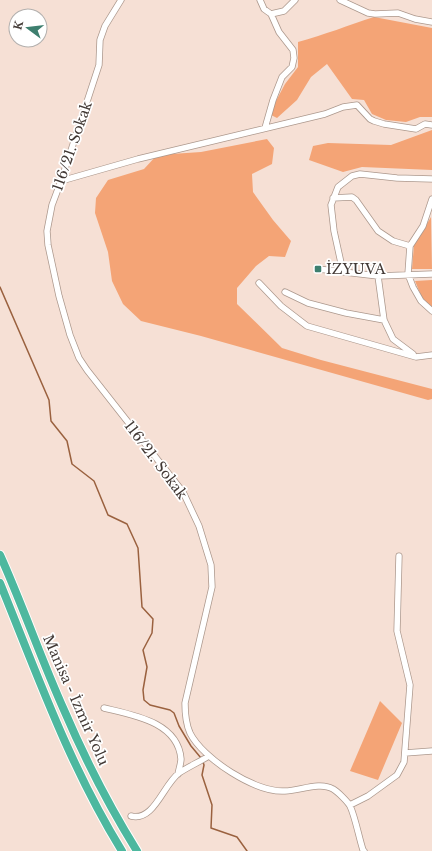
<svg xmlns="http://www.w3.org/2000/svg" width="432" height="851" viewBox="0 0 432 851" font-family="'Libre Baskerville',serif">
<style>
.green{fill:#f4a476}
.lines{fill:none;stroke-linecap:round;stroke-linejoin:round}
.stream{stroke:#9a613f;stroke-width:1.5}
.minor-casing{stroke:#ac988d;stroke-width:7}
.highway-casing{stroke:#fff;stroke-width:10}
.minor{stroke:#fff;stroke-width:5.5}
.highway{stroke:#4db89f;stroke-width:8}
.poi-dot{fill:#3e7f6f;stroke:#fff;stroke-width:1.5}
.labels{text-anchor:middle;dominant-baseline:central;stroke-width:3.5;stroke-linejoin:round;paint-order:stroke}
.street-label{font-size:14px;fill:#423935;stroke:#fff}
.poi-label{font-size:14px;fill:#423935;stroke:#fff;text-anchor:start}
</style>
<rect width="100%" height="100%" fill="#f6e0d5"/>
<path class="green" d="M374,17L432,28V117H420L406,122L386,120L372,114L364,100L352,99L327,64L311,77L297,100L277,118L269,114L285,84L298,67V42C324,35 349,25 374,17Z
M432,130V170L362,167L343,172L309,160L313,146L328,143L391,145Z
M267,139L274,148L272,164L252,174L253,192L273,220L291,241L285,257L269,256L256,266L237,288V304L282,348L321,360L432,389V399L428,400L201,336L141,321L123,304L112,281L108,252L95,213L96,198L108,180L144,169L157,155L201,152Z
M431,217L432,269H412L414,245Z
M432,280V307L422,298L415,281Z
M380,701L402,723L378,780L350,771Z"/>
<g class="lines">
<path class="stream" d="M0,287L49,400L51,421L67,441L72,464L94,481L108,515L127,524L138,548L142,607L153,619L152,633L143,650L147,667L143,690L144,700L150,705L170,710L174,713L179,726L191,746L201,758
M203,762L204,765L202,775L212,805L211,828L237,837L247,851"/>
<defs>
<path id="minor" d="M121,0L105,26L100,40L99,65L61,181L52,205L47,231L48,245L59,296L70,335L79,358L87,370L183,492L199,526L211,565L212,587L185,703C185,714 186,724 190,733C203,759 256,793 285,791C299,791 320,781 333,789C337,791 348,802 350,806C355,816 359,838 363,850L364,851
M260,0L264,9L271,14L279,32L293,50L294,58L292,67L282,77L273,100L265,128
M340,0L368,13L375,14L398,13L415,19L432,22
M271,14L284,11L295,0
M61,181L138,159L325,114L343,107L357,105L370,119L374,121L384,124L416,129L425,124L432,125
M333,198L352,197L356,200L378,231L393,241L410,246
M432,199L423,226L410,246L408,274L413,287L421,301L432,311
M318,269L378,276L432,274
M343,272L334,231L331,205L338,187L352,176L360,174L397,178L432,179
M378,276L384,320L393,339L413,354
M259,283L281,306L307,326L416,357L432,355
M285,292L308,303L346,313L384,320
M104,708C133,715 178,722 181,759C181,763 179,769 178,774
M405,753L432,751
M350,805L368,796L397,775L404,762L410,685L397,631L399,556
M131,816C154,822 163,785 179,773C188,767 199,762 209,756"/>
<path id="highway" d="M0,555C23,606 41,659 64,710C85,759 109,806 137,851
M0,583C37,674 70,767 122,851"/>
</defs>
<use href="#minor" class="minor-casing"/>
<use href="#highway" class="highway-casing"/>
<use href="#minor" class="minor"/>
<use href="#highway" class="highway"/>
</g>
<rect class="poi-dot" x="314" y="265" width="8" height="8" rx="2"/>
<g class="labels">
<g class="street-label">
<text transform="translate(72 146) rotate(-71)">116/21. Sokak</text>
<text transform="translate(156 460) rotate(53)">116/21. Sokak</text>
<text transform="translate(76 700) rotate(66)">Manisa - İzmir Yolu</text>
</g>
<g class="poi-label">
<text x="326" y="269">İZYUVA</text>
</g>
</g>
<g transform="translate(28 28) rotate(285)"><circle r="19" fill="#ffffff" stroke="#b3b0ae"/>
<path d="M0-3L7 15L0 10L-7 15Z" fill="#3e7f6f"/>
<text y="-6" font-size="11" font-weight="bold" text-anchor="middle" fill="#423935">K</text>
</g>
</svg>
